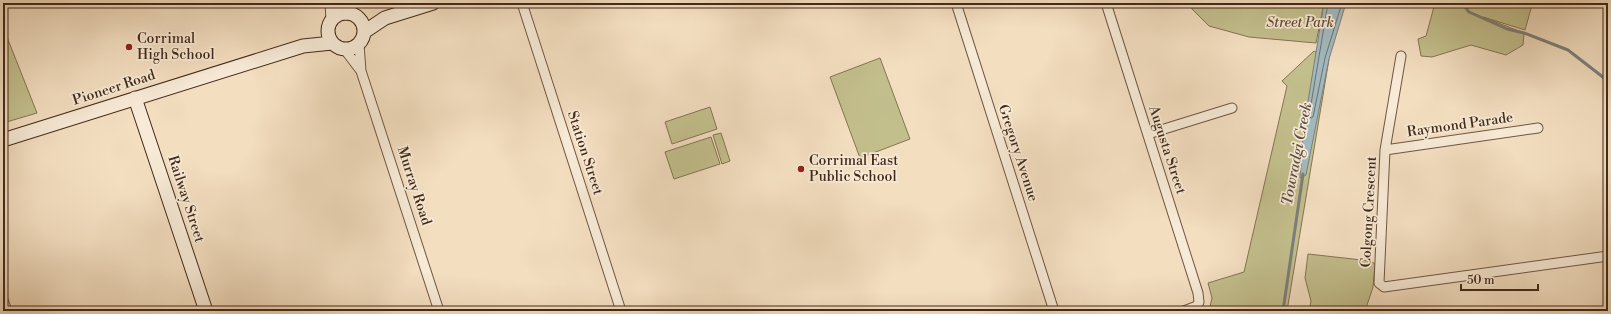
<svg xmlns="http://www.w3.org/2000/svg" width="1611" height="314" viewBox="0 0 1611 314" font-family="'Libre Bodoni',serif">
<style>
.green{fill:#c3bf8d;stroke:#847452}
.water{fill:#a1b9be;stroke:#7c7f7c}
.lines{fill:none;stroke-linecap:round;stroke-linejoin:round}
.shore{stroke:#72716b;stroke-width:1}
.stream{stroke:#7c7f7c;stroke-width:3}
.minor-casing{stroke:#705642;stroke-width:11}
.tertiary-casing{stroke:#705642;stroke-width:13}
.secondary-casing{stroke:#442918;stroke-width:15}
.minor{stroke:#f7ead6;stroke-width:9}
.tertiary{stroke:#f7ead6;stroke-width:11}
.secondary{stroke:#f7ead6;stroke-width:13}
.poi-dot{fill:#8f2418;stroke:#f7ead6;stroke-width:1.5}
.labels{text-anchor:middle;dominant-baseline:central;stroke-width:3.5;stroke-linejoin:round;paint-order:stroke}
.park-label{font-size:14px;font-style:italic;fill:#644e35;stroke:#f7ead6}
.poi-label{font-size:14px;fill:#442918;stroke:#f7ead6;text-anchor:start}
.street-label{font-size:14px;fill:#442918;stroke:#f7ead6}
.water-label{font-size:15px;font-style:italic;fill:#5b4d42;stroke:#f7ead6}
</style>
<rect width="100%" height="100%" fill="#f3dec0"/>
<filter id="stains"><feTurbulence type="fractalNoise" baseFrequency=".005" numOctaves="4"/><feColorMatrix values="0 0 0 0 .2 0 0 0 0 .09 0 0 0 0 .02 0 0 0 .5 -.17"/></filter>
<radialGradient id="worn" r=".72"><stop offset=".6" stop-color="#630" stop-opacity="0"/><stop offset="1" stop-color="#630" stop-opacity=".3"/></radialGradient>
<path class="green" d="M1189,3H1324L1316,43L1249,37L1209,26L1192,9Z
M1435,3H1529L1532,5L1525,30L1483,17L1524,33L1523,45L1506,55L1471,45L1432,57L1421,56L1418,39L1426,36Z
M3,27L37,113L3,123Z
M1314,51L1329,59L1287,311H1209L1212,298L1208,283L1244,272L1287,86L1282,81Z
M880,58L910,139L860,158L830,77Z
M710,107L717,129L672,144L665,122Z
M721,133L730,161L722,164L713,135Z
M711,137L720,164L674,179L665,152Z
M1308,254L1371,261L1375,264L1373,287L1365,311H1309L1311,301L1305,278Z"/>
<path class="water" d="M1324,3H1346L1329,59L1306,175L1300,178L1304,126Z"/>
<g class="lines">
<path class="shore" d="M1328,3L1309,116L1311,118L1313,117L1325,58L1342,3"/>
<path class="stream" d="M1462,3L1469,12L1507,29L1524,33L1568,50L1608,81
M1283,311L1303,174"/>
<defs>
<path id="minor" d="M522,3L621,311
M956,3L1054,311
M1106,3L1198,293L1199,302L1197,306L1184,311
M359,44L361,71L439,311
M345,50L361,71
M1401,56L1385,150L1379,283L1384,287L1608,256
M1148,134L1232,108
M1385,150L1538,128
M3,300L7,311"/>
<path id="tertiary" d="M331,3L332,20
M340,3L346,14"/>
<path id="secondary" d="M328 31a18 18 0 1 1 36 0a18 18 0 1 1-36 0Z
M364,32L385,18L433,3
M135,98L206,311
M3,140L303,46L332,43"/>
</defs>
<use href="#minor" class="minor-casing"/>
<use href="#tertiary" class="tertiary-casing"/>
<use href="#secondary" class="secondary-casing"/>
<use href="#minor" class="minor"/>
<use href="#tertiary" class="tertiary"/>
<use href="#secondary" class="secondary"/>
</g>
<g class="poi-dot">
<circle cx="129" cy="47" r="4"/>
<circle cx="801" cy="169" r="4"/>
</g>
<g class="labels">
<g class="park-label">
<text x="1300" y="23">Street Park</text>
</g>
<g class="poi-label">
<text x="137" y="39">Corrimal<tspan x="137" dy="16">High School</tspan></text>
<text x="809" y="161">Corrimal East<tspan x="809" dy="16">Public School</tspan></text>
</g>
<g class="street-label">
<text transform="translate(114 88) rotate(-18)">Pioneer Road</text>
<text transform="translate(1460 125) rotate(-8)">Raymond Parade</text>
<text transform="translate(1167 150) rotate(72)">Augusta Street</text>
<text transform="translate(585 153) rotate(72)">Station Street</text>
<text transform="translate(1018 153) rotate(72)">Gregory Avenue</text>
<text transform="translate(414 186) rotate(72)">Murray Road</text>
<text transform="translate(186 199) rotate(72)">Railway Street</text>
<text transform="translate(1369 212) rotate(-87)">Colgong Crescent</text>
</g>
<g class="water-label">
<text transform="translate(1297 154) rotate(-79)">Towradgi Creek</text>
</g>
</g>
<rect width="1611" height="314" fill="none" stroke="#f3dec0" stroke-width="16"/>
<rect x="4" y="4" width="1603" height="306" fill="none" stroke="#442918" stroke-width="2"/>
<rect x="8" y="8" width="1595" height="298" fill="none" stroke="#442918"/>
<path d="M1461 284v6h77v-6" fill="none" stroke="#442918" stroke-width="2"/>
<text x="1467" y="284" font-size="12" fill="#442918" stroke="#f7ead6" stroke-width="3" paint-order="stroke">50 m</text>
<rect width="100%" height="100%" filter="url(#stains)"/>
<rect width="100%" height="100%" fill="url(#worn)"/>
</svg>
